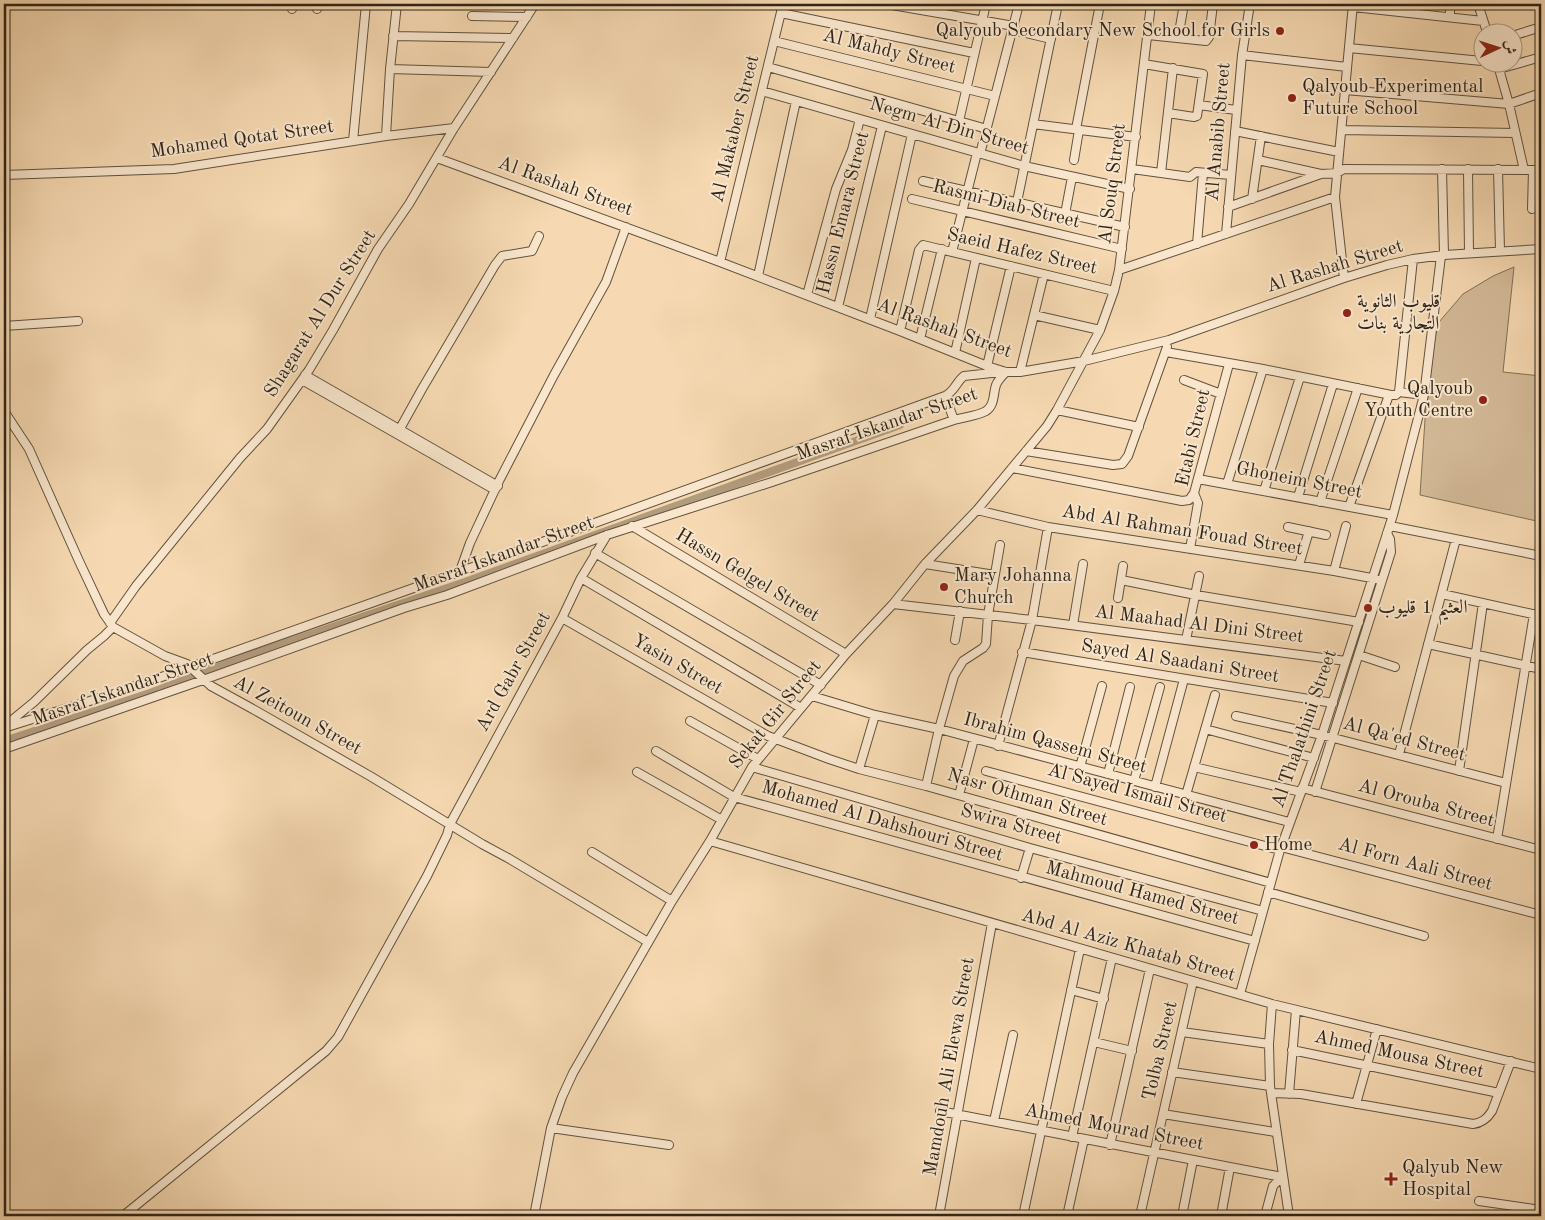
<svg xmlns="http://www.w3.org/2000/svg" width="1545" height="1220" viewBox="0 0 1545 1220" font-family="'Old Standard TT',Amiri,serif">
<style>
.pitch{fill:#d4ba98;stroke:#827058}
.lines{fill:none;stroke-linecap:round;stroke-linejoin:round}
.canal{stroke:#b29c7e;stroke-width:8}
.minor-casing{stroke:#61523f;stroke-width:10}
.minor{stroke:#f9e6cd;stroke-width:8}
.poi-dot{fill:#8f2418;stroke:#f9e6cd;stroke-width:2}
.labels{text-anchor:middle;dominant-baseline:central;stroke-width:4;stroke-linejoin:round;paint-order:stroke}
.poi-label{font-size:19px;fill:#2f2519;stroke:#f9e6cd;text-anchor:start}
.street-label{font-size:19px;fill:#2f2519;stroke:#f9e6cd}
</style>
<rect width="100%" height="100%" fill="#f6d9b2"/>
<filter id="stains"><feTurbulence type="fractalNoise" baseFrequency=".004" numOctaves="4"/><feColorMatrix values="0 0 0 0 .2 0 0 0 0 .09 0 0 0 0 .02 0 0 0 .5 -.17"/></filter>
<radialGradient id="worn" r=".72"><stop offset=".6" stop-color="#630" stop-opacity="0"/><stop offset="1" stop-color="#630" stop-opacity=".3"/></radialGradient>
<path class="pitch" d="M1514,267L1503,372L1541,376V522L1420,495L1429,359L1439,322L1463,294L1493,276Z"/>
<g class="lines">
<path class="canal" d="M4,741L150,693L253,654L462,583L900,425"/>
<defs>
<path id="minor" d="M886,4L1014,26
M1450,4V17
M1478,4L1487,32
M1353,7L1483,21
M292,9V4
M317,9V4
M781,13L974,53
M472,16L527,17
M1013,30L1051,39
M1148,35L1206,41L1209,37L1213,4
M393,36L513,38
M1512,36L1541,27
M1178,38L1184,4
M774,41L995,96
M1349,48L1482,61
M1242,55L1347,67
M1497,62L1509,104L1524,170
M1144,64L1203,74L1197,116L1194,117L1168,113
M768,67L987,129
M390,69L491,72
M1499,69L1541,57
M1345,90L1509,104L1541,93
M762,91L1024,166L1130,189
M1199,105L1236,110
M959,121L986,4
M1033,124L1136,137
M1076,129L1100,4
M1342,130L1515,133
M1235,131L1339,152
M386,136L390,69L397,4
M353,141L366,4
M980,154L1019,4
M437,158L720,262L900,331L987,366L1006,372H1020L1084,361L1169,340L1344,278L1387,265L1413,259L1444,255L1541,249
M1074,160L1079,130
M1258,160L1321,174L1337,173L1344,169L1541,170
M1132,169L1190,177L1196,172L1231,175
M1442,169L1444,255
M1468,169L1469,253
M1498,169L1500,251
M1161,173L1173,68
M4,175L174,169L386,136L454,128
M923,181L1125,227
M912,199L1122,249
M1252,199L1261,136
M1017,202L1058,4
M1228,207L1321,174
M1532,209L1533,170
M1065,214L1072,177
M1226,234L1242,55L1250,4
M1197,244L1203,173
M952,252L977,153
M720,262L783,4
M1119,270L1335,197
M758,276L796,101
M1344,278L1335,197L1353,4
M807,295L836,189L852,150L860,119
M838,307L882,126
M1034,315L1100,330
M870,319L912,134
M4,326L78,321
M900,331L919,250L923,245L1114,291
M920,339L942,249
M1166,352L1263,369L1391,395H1396L1399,392
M955,353L976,258
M987,366L1011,266
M1020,372L1044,274
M305,375L498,486
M302,380L495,490
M1184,380L1221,394
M1399,392L1413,259
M1399,392L1424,395
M945,396L954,420
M1057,410L1139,427
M4,411L29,449L79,561L104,614L113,627L165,656L187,664L211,686L251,708L370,776L482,844L508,858L648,942
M397,434L422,389L495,265L502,256L532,251L539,236
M1026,451L1113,465L1122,464L1128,456L1167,347
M1012,468L1182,501L1189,500L1194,493
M1198,479L1393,515
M1227,484L1263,369
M1264,491L1300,377
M1298,497L1333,384
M1320,502L1358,388
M1349,507L1389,395
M977,510L1048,527L1334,571L1382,580
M632,526L846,654
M1390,526L1541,556
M1288,527L1326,535
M1190,549L1198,503L1194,493L1229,364
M595,553L821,685
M925,564L995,575
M1299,565L1309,531
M460,571L470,543L499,481L554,375L606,282L626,227
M1334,571L1346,526
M581,578L801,708
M1121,580L1196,595L1359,622
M1442,594L1541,616
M1118,598L1123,566
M893,604L1032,620L1346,661
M562,618L768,736L829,759L859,769L926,786L1271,883
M110,623L136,586L240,458L267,429L309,370L333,330L378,249L409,204L454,128L535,4
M1073,625L1083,564
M955,640L960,611
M1186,640L1199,576
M1428,644L1541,669
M1022,652L1333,703
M1359,655L1395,667
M812,696L875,715L939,729L1289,822
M1236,716L1322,735L1506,783
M690,721L758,759
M6,725L34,702L87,650L104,636L113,627
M4,728L115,693L202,663L487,562L945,396C955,391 956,382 964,376L1001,372
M1205,729L1314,758
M998,746L1032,620L1048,527
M4,749L203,680L404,608L447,595L607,535L772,482L954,420C964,417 977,416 986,411C995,405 993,394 996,385C998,380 1002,376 1006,372
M656,751L734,797L1255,941
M1399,754L1456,539
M752,767L1030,848L1263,911
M1080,767L1102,686
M1194,767L1301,792
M859,769L875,715
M986,771L1280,850
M1459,771L1483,603
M637,772L722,820
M1108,774L1130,687
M1134,781L1160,687
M926,786L939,729L954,676L963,661L983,648L986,644L988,615L1000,545
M1155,787L1184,679
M1302,788L1541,850
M1315,792L1391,552L1390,539L1387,533
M959,795L974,739
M1186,795L1215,695
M1497,839L1534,614
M710,841L1272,1004L1541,1069
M1281,847L1541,915
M592,852L672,901
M1021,878L1030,848
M1268,892L1424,936
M1071,990L1104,999
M1240,994L1280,850L1322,735L1393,515L1424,395L1441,256
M1272,1004L1269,1044L1270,1086L1289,1216
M1182,1032L1269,1044
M1094,1042L1132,1051
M1292,1050L1499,1093
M1172,1072L1270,1086
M1271,1093L1301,1094L1473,1124C1482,1123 1487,1119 1492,1111L1511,1061
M1289,1094L1296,1010
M1356,1104L1377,1029
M940,1111L1282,1177
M1163,1114L1275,1132
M994,1121L1013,1035
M551,1128L669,1145
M1072,1137L1112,958
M1110,1145L1150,969
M1479,1201L1541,1210
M123,1216L326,1051L338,1037L427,876L447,835L450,824L562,618L581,578L607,535
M534,1216L551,1128L562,1097L573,1073L672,901L710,841L752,767L846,654L893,604L925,564L977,510L1047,426L1057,410L1100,330L1114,291L1119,270L1151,4
M939,1216L992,923
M1023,1216L1080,949
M1067,1216L1084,1139
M1140,1216L1193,981
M1182,1216L1193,1160
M1221,1216L1230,1167
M1265,1216L1273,1186L1282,1177"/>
</defs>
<use href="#minor" class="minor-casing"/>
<use href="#minor" class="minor"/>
</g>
<g class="poi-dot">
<circle cx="1280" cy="31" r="5"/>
<circle cx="1292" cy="98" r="5"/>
<circle cx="1347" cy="313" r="5"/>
<circle cx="1483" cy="400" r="5"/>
<circle cx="944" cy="587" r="5"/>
<circle cx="1368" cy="608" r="5"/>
<circle cx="1254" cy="845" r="5"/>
<path d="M1388.5 1171.5h5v5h5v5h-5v5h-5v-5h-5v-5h5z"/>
</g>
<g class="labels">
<g class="poi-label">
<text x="1270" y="31" text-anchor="end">Qalyoub Secondary New School for Girls</text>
<text x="1302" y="87">Qalyoub Experimental<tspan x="1302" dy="22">Future School</tspan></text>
<text x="1357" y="302">قليوب الثانوية<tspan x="1357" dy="22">التجارية بنات</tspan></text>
<text x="1473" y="389" text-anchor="end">Qalyoub<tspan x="1473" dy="22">Youth Centre</tspan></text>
<text x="954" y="576">Mary Johanna<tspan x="954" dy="22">Church</tspan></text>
<text x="1378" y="608">العثيم 1 قليوب</text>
<text x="1264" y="845">Home</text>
<text x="1402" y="1168">Qalyub New<tspan x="1402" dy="22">Hospital</tspan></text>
</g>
<g class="street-label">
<text transform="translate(889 52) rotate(14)">Al Mahdy Street</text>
<text transform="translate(949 127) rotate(16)">Negm Al Din Street</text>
<text transform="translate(736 129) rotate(-76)">Al Makaber Street</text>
<text transform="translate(1219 132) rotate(-85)">Al Anabib Street</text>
<text transform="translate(242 140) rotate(-8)">Mohamed Qotat Street</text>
<text transform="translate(1113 184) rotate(-83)">Al Souq Street</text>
<text transform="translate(565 187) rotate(20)">Al Rashah Street</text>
<text transform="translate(1006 205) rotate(14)">Rasmi Diab Street</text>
<text transform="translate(844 213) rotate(-76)">Hassn Emara Street</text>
<text transform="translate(1022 252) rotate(13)">Saeid Hafez Street</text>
<text transform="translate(1335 267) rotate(-17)">Al Rashah Street</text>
<text transform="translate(321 314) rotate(-58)">Shagarat Al Dur Street</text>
<text transform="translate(944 329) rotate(20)">Al Rashah Street</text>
<text transform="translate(887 425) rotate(-19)">Masraf Iskandar Street</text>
<text transform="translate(1194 438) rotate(-77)">Etabi Street</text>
<text transform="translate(1299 481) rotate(11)">Ghoneim Street</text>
<text transform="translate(1182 531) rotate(9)">Abd Al Rahman Fouad Street</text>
<text transform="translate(504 555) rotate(-20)">Masraf Iskandar Street</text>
<text transform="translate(747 576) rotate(31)">Hassn Gelgel Street</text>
<text transform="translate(1199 625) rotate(7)">Al Maahad Al Dini Street</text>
<text transform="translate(1180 662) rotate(9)">Sayed Al Saadani Street</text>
<text transform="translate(677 665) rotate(30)">Yasin Street</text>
<text transform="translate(514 672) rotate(-61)">Ard Gabr Street</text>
<text transform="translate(123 690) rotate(-19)">Masraf Iskandar Street</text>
<text transform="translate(776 715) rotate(-51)">Sekat Gir Street</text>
<text transform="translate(297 716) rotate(29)">Al Zeitoun Street</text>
<text transform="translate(1305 729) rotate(-71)">Al Thalathini Street</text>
<text transform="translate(1404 740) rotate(15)">Al Qa'ed Street</text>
<text transform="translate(1055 744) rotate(15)">Ibrahim Qassem Street</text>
<text transform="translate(1137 794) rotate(15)">Al Sayed Ismail Street</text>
<text transform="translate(1027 798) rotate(16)">Nasr Othman Street</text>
<text transform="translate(1426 804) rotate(15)">Al Orouba Street</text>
<text transform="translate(882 822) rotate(16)">Mohamed Al Dahshouri Street</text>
<text transform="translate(1011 825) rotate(16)">Swira Street</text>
<text transform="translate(1415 865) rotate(15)">Al Forn Aali Street</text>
<text transform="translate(1142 894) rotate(15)">Mahmoud Hamed Street</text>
<text transform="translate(1128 946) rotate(16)">Abd Al Aziz Khatab Street</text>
<text transform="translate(1161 1051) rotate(-77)">Tolba Street</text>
<text transform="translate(1399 1055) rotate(12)">Ahmed Mousa Street</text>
<text transform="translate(950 1067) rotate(-80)">Mamdouh Ali Elewa Street</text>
<text transform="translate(1114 1128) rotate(11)">Ahmed Mourad Street</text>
</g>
</g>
<rect width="1545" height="1220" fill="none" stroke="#f6d9b2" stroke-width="20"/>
<rect x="5" y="5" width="1535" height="1210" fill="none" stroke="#2f2519" stroke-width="2.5"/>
<rect x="10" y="10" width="1525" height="1200" fill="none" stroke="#2f2519"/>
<g transform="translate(1498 48) rotate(86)"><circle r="24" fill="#f9e6cd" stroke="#a89985"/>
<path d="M0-4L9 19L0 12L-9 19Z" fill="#8f2418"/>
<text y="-8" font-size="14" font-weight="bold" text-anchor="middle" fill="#2f2519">ش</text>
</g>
<rect width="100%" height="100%" filter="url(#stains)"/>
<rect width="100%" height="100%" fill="url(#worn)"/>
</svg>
